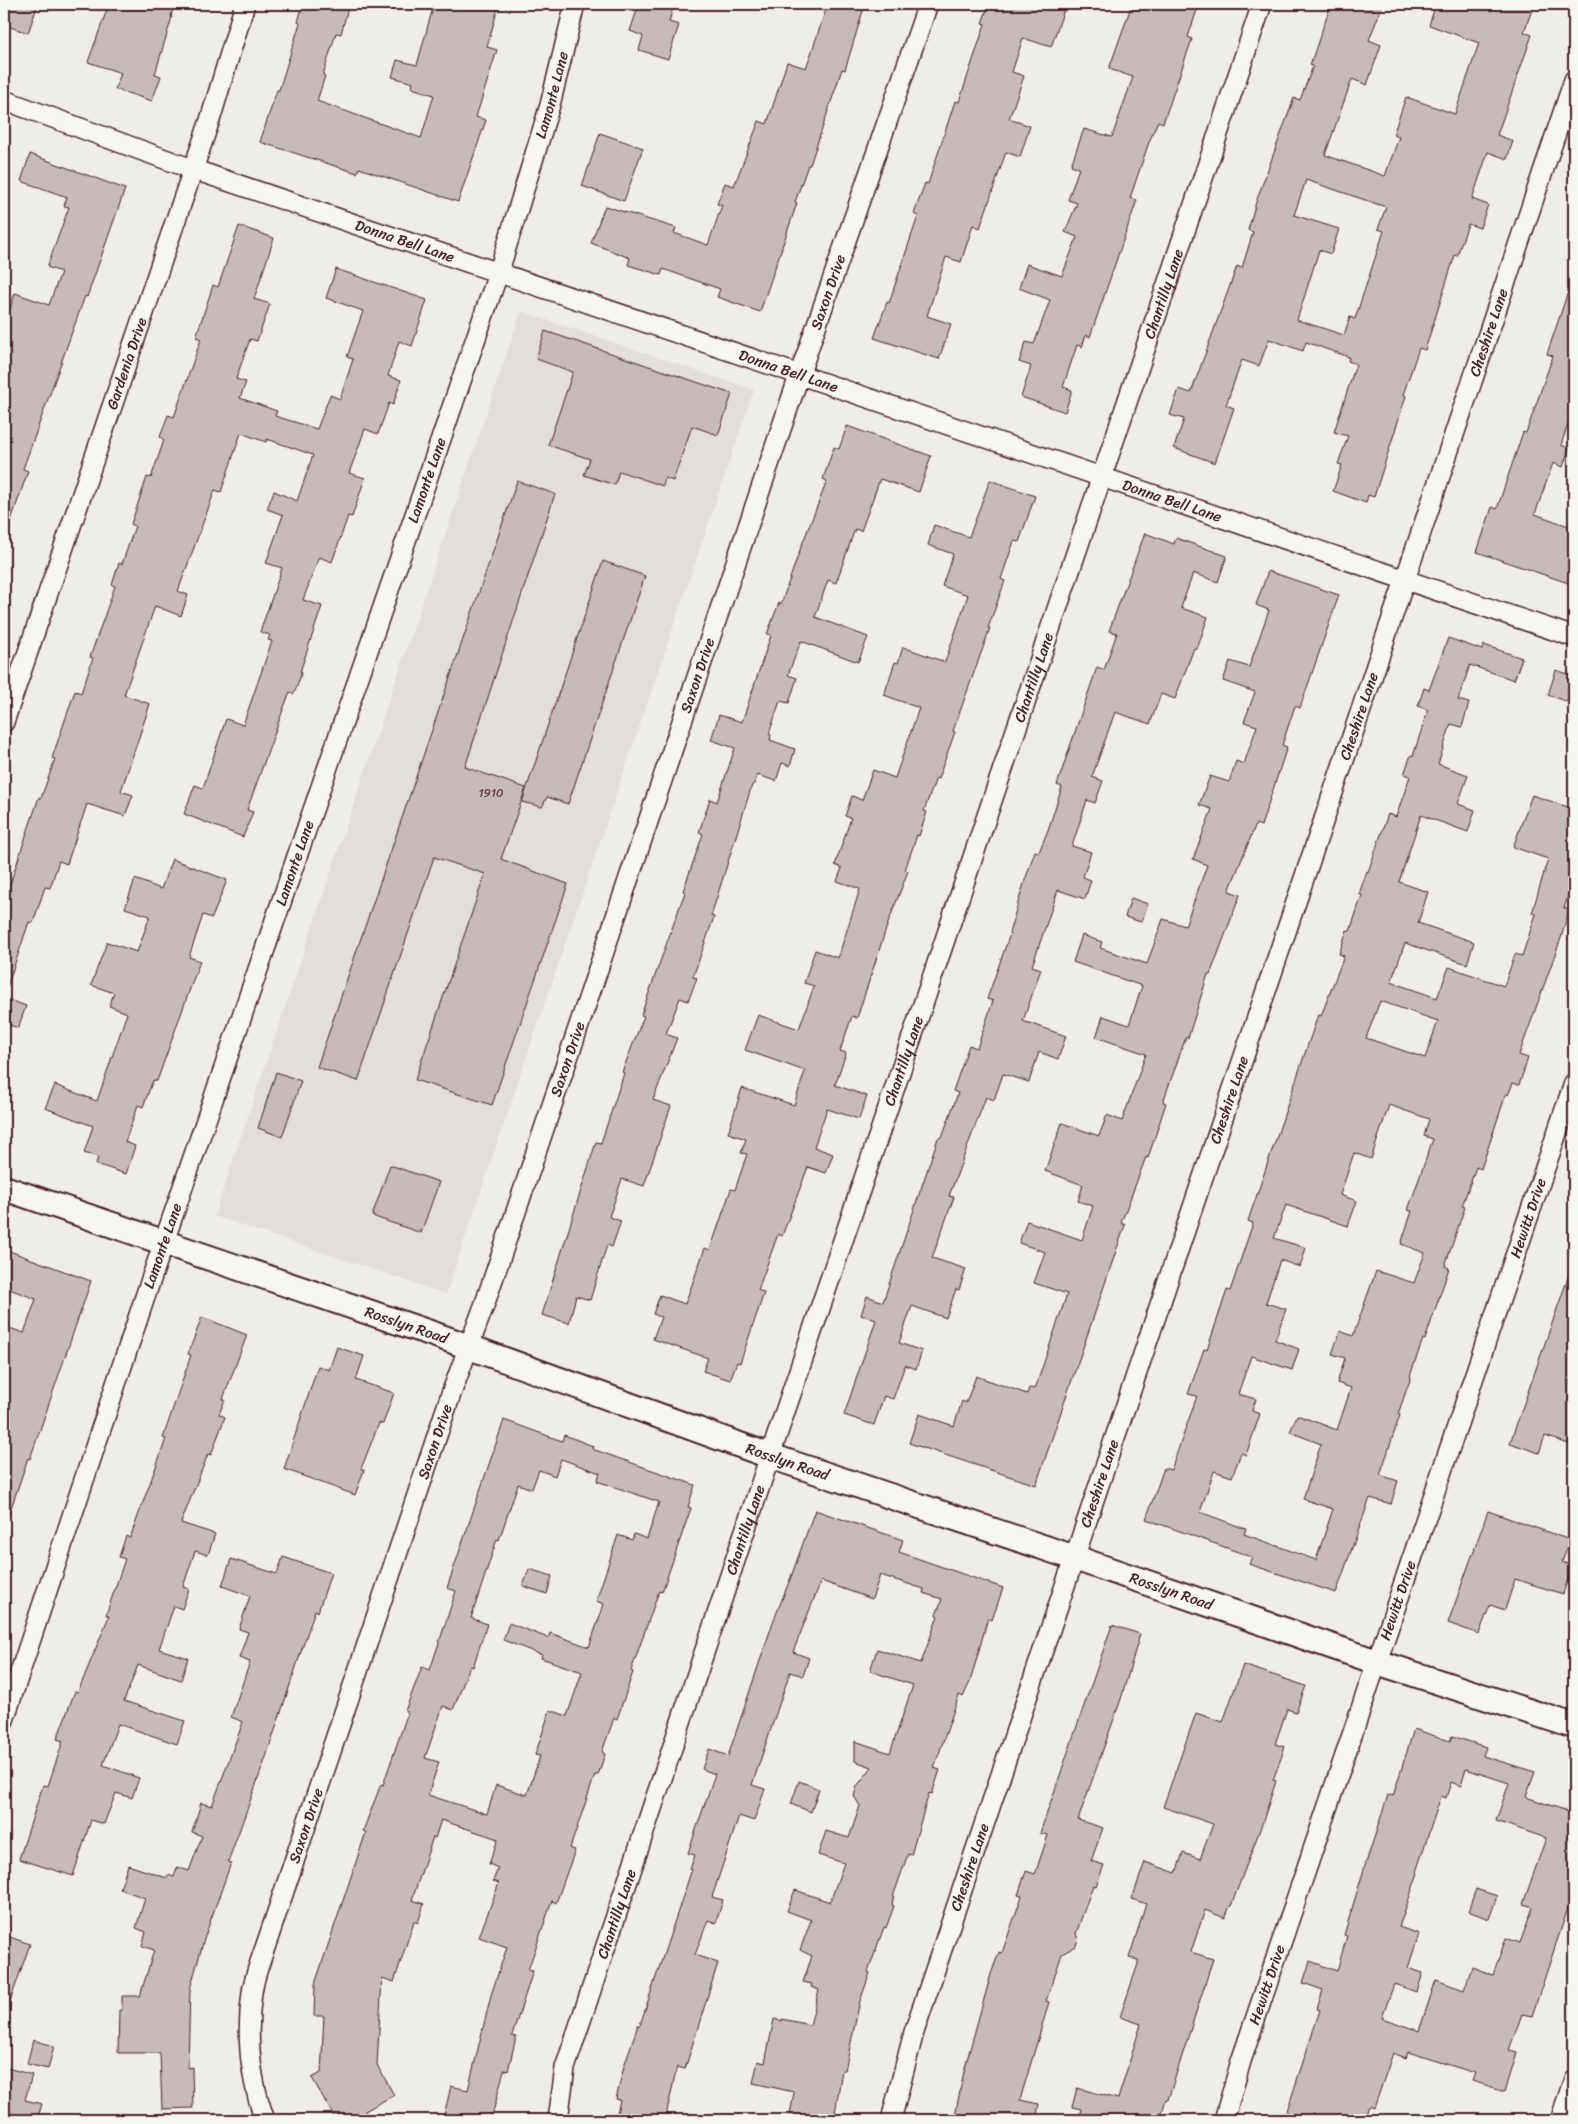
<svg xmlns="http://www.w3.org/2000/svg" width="1578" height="2124" viewBox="0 0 1578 2124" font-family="Sriracha,sans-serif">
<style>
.built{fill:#e3dedc}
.building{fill:#c6babb;stroke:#4a1f2b;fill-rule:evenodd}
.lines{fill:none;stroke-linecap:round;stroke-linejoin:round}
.minor-casing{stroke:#4a1f2b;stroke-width:22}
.tertiary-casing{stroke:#4a1f2b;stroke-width:28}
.minor{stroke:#f6f6f2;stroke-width:19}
.tertiary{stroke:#f6f6f2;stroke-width:24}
.labels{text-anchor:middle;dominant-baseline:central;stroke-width:4.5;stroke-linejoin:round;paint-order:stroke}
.number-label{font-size:12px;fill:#69464f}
.street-label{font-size:15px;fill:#4a1f2b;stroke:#f6f6f2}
</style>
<rect width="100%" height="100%" fill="#efedea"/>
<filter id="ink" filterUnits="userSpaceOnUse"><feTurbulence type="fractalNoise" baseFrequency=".02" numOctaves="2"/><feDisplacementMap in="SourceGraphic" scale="10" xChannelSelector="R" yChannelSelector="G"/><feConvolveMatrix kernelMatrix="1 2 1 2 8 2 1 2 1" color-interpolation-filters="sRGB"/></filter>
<g filter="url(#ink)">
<path class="built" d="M521,311L754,390L446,1294L214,1216Z"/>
<path class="building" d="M4,4H38L28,33L4,25Z
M109,4H174L171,17H172L155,74L161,76L152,101L115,89L121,73L88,62Z
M303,4H349L341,34L336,33L323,75L325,76L317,101L421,138L434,95L412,88L413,83L392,77L397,60L417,65L434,4H499L487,47L497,50L476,117L486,120L458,202L359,168L357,173L260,142L277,90H279L300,23L298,22Z
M639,4H674L669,22L679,25L668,59L639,50L643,36L630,31Z
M828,4H865L845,70L842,69L810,165H808L795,202L797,203L760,312L717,297L720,289L663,269L661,275L628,265L630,258L591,243L605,206L676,228L674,233L708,245L722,205L717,204L725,183L734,186L759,121L767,124L787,62L806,68Z
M989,4H1066L1051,47L1023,38L1012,72L1024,76L1009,119L1030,126L1020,157L1006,152L980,228L973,225L961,262L946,257L927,316L951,324L939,359L874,338L887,302L889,303L918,216L914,214L925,183L928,184L955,101L959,102L985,24L982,23Z
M1132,4H1199L1188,37L1192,39L1170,103L1163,123L1158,121L1149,142L1130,198L1137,200L1090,337L1086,335L1082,347L1077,345L1063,387L1072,390L1065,412L1021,397L1031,366L1019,362L1026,342L1034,344L1050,300L1019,288L1027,264L1062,276L1077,237L1065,232L1077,203L1068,200L1079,168L1071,165L1084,129L1112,137L1133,77L1109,69Z
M1331,4H1383L1369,40L1381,45L1367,85L1352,79L1325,155L1385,176L1399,137L1393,135L1406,97L1455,114L1479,43L1429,25L1436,4H1534L1524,32L1532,35L1497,135L1513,141L1507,159L1488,152L1472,199L1488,205L1480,228L1468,224L1457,256L1455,255L1425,350L1419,348L1403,395L1406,396L1374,497L1368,495L1366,503L1333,491L1342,465L1338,464L1348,436L1334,432L1356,364L1348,361L1349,357L1306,342L1303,351L1269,339L1259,366L1242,360L1226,405L1234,408L1215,463L1174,448L1184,419L1170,415L1179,389L1191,393L1237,266L1242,268L1253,232L1248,230L1256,202L1294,98L1300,100L1313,66L1310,65ZM1306,180L1386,207L1378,229L1384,231L1355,319L1350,317L1344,335L1297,320L1319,250L1331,254L1339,229L1294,215Z
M600,133L643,148L624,201L582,186Z
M30,154L125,189L87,297L85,296L23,469L28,471L7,532H4V307L10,309L15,293L49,305L61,272L47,267L69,207L64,206L67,197L21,181Z
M239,226L274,238L254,299L270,304L257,341L250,339L236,379L246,382L240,398L277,411L275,416L317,429L330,395L340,399L353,359L347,357L363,311L326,298L336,269L427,300L412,346L399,341L388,376L401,380L393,405L389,403L378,434L365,429L349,473L365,478L352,517L348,516L332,562L319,557L303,600L322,606L300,672H302L294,694L290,692L284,707L247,810L253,812L243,837L184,814L195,785L203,788L226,719L243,725L272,641L268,640L270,635L260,632L282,568L266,563L283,515L267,509L274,491L297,501L313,455L267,439L266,442L241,433L221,492L215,490L178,591L188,595L181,616L155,606L124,695L150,704L121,791L133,795L125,816L87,804L67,864L59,861L50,888L45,887L33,923L29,922L7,987L4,986V902L39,797L41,798L55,759L52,758L75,691L81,693L93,658L90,657L115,586L112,585L119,563L122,564L135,526L131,524L147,477L151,478L164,440L160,437L168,415L174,417L201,339L196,337L213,285L218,287Z
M1571,283H1574V406L1561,445L1569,448L1563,467L1553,463L1535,514L1574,528V585L1477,552L1492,507L1497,509L1523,432L1526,433L1553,356L1547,354Z
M545,331L732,394L718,435L692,426L673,481L665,478L663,486L619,471L615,485L584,475L590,459L548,445L573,372L536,359Z
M847,426L931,456L919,492L880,479L861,531L855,529L836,583L828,580L815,617L868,637L858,662L801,641L788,675L797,678L789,703L780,701L769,734L771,735L770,740L795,749L790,766L782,763L776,781L757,775L754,785H752L711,916L714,917L693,977L697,978L688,1001L680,998L666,1034L677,1038L653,1100L671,1106L644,1186L622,1179L609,1217L621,1221L612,1247L607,1245L590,1300L576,1296L569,1323L542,1315L596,1142L601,1143L624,1073L622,1072L644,1016L641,1015L685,892L683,891L703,834L699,832L710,799L717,802L735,748L711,740L719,715L742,722L771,635L767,634L779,603L781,604L801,547L827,481L823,479L834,447L839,449Z
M990,480L1035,496L1019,542L1014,541L1001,579L1005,581L988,628H990L953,731L955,732L938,779L936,778L924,811L927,812L919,836L917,835L905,870L908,871L887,926L857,1018L852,1016L840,1051L846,1053L835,1085L867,1096L859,1119L827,1109L814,1147L833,1154L826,1173L808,1167L782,1236L778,1234L758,1290L764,1293L740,1363L737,1362L730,1380L703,1371L708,1358L653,1339L661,1317L653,1314L660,1295L685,1304L705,1248L710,1250L731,1189L735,1190L747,1154L741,1153L746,1139L728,1133L742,1088L794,1105L805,1071L745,1050L758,1015L799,1029L814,986L804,983L815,950L838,958L860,889L837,881L842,868L835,865L851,818L845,816L852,796L862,800L873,770L895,778L919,708L884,695L895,662L898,663L903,647L945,662L968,595L942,586L953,554L928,545L934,525L969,537Z
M517,481L555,494L465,767L526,788L501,859L568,884L492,1105L415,1080L485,874L434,857L358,1081L317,1067Z
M1145,533L1174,544L1176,538L1227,556L1218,582L1193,573L1181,608L1208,617L1197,649L1194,648L1175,699L1161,694L1150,724L1115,712L1092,777L1103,781L1095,803L1087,800L1072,846L1091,852L1083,877L1091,880L1085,899L1058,890L1032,966L1041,969L1023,1021L1066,1036L1058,1059L1039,1052L1029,1082L1003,1074L994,1100L986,1097L949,1196L954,1197L932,1258L966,1269L959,1290L956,1289L946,1318L912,1306L899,1343L922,1351L916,1369L905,1365L893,1399L884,1396L874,1425L844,1415L876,1320L861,1315L867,1296L883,1302L938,1138L942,1137L958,1093L953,1091L969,1045L977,1048L993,1001L987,999L1010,934L1009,933L1025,880L1035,851L1039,852L1048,830L1062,787L1057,785L1097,667L1104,670L1117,633L1109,631Z
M603,561L645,576L568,804L547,797L542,807L522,802Z
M1268,571L1339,595L1300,708L1295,706L1282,745L1287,747L1261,826L1256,824L1229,891L1240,895L1210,975L1208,974L1188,1038L1186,1037L1163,1102L1166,1103L1148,1158L1146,1157L1121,1223L1125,1225L1036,1485L909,1443L919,1414L954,1426L962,1401L966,1403L976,1376L1027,1394L1029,1388L1035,1389L1067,1294L1034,1283L1045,1252L1019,1243L1027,1221L1082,1240L1093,1206L1078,1201L1083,1185L1045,1171L1062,1123L1099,1136L1107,1115L1122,1121L1146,1054L1096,1037L1103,1016L1129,1025L1142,986L1073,962L1082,935L1102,942L1100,948L1147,964L1163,919L1185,926L1207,865L1193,859L1212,809L1199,805L1210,776L1229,782L1236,761L1244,764L1257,726L1244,722L1255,692L1223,681L1230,661L1249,667L1269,610L1256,605Z
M1448,638L1482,650L1484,645L1522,658L1514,680L1470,665L1458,700L1469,703L1462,727L1451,724L1438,764L1468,775L1458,804L1475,810L1468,832L1421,815L1399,882L1428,892L1418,923L1474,942L1467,964L1405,943L1391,982L1437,998L1449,967L1504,986L1515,954L1522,956L1536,914L1532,913L1548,859L1513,847L1532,795L1574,809V879L1564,908L1569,910L1561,938L1519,1055L1528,1058L1519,1085L1513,1083L1508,1095L1506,1094L1481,1169L1476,1167L1462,1206L1465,1207L1445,1266L1449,1268L1425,1340L1423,1339L1410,1376L1411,1377L1398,1414L1400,1415L1380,1475L1398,1481L1391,1504L1370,1498L1336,1593L1249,1564L1252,1557L1146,1519L1164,1468L1171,1470L1197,1396L1188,1394L1204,1349L1207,1350L1227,1290L1230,1291L1253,1223L1248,1221L1318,1015L1321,1016L1344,956L1339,954L1347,930L1350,931L1362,895L1359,894L1367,871L1368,872L1388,814L1396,817L1410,776L1404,774L1411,755L1413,756L1428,710L1418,706L1424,688L1429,690ZM1380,1001L1438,1021L1425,1058L1366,1038ZM1389,1105L1429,1119L1424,1136L1433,1139L1408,1210L1412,1211L1401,1244L1425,1253L1414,1283L1376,1271L1353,1336L1340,1331L1332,1354L1345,1358L1337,1383L1351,1388L1337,1430L1297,1415L1290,1432L1321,1444L1303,1499L1333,1509L1316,1560L1244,1534L1246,1529L1200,1512L1214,1471L1232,1477L1241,1453L1246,1455L1260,1414L1252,1411L1256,1399L1238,1394L1251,1356L1292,1370L1299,1349L1275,1340L1286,1309L1266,1303L1280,1260L1300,1267L1306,1248L1274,1238L1286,1205L1348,1226L1357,1201L1340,1195L1354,1153L1371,1159Z
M1556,670L1574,676V704L1548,695Z
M172,859L227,880L212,918L203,915L189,957L200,961L157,1081L153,1080L143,1107L138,1105L125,1142L135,1146L126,1174L96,1164L98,1157L84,1153L93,1126L45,1108L55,1085L97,1101L127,1013L109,1006L114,993L91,985L107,942L137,952L150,916L125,908L135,879L161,889Z
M1131,898L1148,904L1141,922L1125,917Z
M4,998L26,1006L18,1028L4,1023Z
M276,1072L301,1081L282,1137L258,1128Z
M390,1165L439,1182L421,1233L372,1216Z
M4,1249L91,1281L30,1459L28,1458L7,1520H4V1326L24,1333L36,1299L4,1287Z
M1571,1269H1574V1428L1569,1444L1545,1436L1539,1453L1510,1443Z
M202,1317L247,1335L223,1399L225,1400L219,1414L225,1417L211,1455L208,1454L181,1523L215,1534L208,1555L195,1551L183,1587L189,1589L182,1609L174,1606L159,1649L188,1658L181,1680L138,1665L124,1701L185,1721L177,1744L118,1724L103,1765L139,1778L132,1798L116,1793L104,1824L91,1820L73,1876L19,1859L43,1785L48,1786L63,1741L57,1739L75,1691L78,1692L109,1616L106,1615L125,1559L119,1557L126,1536L130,1538L166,1439L163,1438L191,1355L188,1354Z
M337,1347L364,1356L356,1380L394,1393L383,1424L379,1423L361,1469L364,1470L355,1495L284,1469L318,1366L329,1370Z
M504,1420L562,1441L564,1435L593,1446L592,1449L695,1485L688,1507L691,1508L662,1592L659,1591L631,1671L633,1672L617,1719L614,1718L602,1752L605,1754L598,1775H595L570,1848L575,1850L556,1903L552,1901L528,1970L533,1971L512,2036L516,2037L508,2071L504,2070L491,2120H443L451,2086L468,2090L491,1995L507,1947L479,1937L499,1883L493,1881L498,1868L489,1864L498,1839L441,1820L435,1838L433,1837L412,1900L424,1904L418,1923L414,1921L394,1982L382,1978L377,2065L394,2095L365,2111L370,2120H336L312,2078L321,2073L324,2016H314L315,1984L366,1832L363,1831L381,1784L383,1785L408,1712L405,1711L422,1667L430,1670L456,1591L447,1588ZM561,1459L600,1473L597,1481L659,1502L647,1539L634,1534L632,1540L618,1535L596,1601L604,1604L589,1647L550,1633L548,1638L509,1623L503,1640L542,1655L541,1658L582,1672L567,1716L550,1710L535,1755L540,1756L527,1795L496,1785L487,1814L428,1795L439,1762L425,1758L443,1706L453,1710L470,1666L473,1667L487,1624L471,1618L497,1539L499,1540L518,1484L532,1489L539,1470L555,1476Z
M815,1510L903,1540L899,1552L1003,1588L992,1620L988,1618L970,1682L963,1697L959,1695L934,1768L940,1770L932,1794L929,1793L911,1855L908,1854L894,1894L892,1905L894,1906L886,1928L884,1927L868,1972L870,1973L860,2001L845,2070H842L834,2120H789L794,2092L753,2083L758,2061L765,2063L774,2019L782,2021V2019L810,2025L819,1990L811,1987L812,1984L803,1982L812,1956L800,1950L811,1920L787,1911L795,1890L830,1902L844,1863L818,1855L826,1831L849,1838L860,1806L854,1796L857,1786L872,1767L855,1761V1741L890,1753L913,1685L870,1671L877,1649L921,1663L938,1616L936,1615L942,1599L923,1593L924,1589L880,1575L872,1599L821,1581L793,1652L809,1658L803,1676L790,1672L752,1785L765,1789L754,1821L739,1816L712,1897L723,1900L716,1923L708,1920L695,1955L718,1963L685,2069L677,2067L665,2120H647L617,2113L620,2100L616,2099L624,2066L638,2025H640L692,1869H690L695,1855L688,1853L715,1774L702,1769L709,1749L728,1756L773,1622L791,1577Z
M1488,1511L1570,1540L1562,1562L1572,1566L1563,1594L1515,1579L1505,1610L1490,1605L1479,1634L1448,1623Z
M283,1557L331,1573L318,1612L315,1610L266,1757L228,1862L231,1863L205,1936L190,1989L188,2068L192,2067L193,2108L162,2109L160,2053H118L119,2010H122V1996H140L154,1950L142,1946L146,1932L136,1928L145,1898L120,1889L128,1865L167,1878L168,1875L174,1877L177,1867L189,1871L202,1836L192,1832L201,1803L212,1806L243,1722L231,1717L250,1662L239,1658L248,1632L239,1629L250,1596L222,1586L231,1559L277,1574Z
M529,1569L552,1576L547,1594L523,1586Z
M1112,1625L1140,1634L1121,1699L1078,1820L1103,1828L1091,1861L1104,1865L1096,1886L1093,1885L1076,1934L1078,1939L1076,1946L1062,1954L1046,2001L1049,2002L1020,2100L1039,2104L1036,2120H954L965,2067L991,1974L999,1952L1002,1953L1011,1927L1022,1896L1018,1895L1026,1871L1035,1874L1048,1835L1040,1833Z
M1243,1665L1306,1686L1296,1712L1287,1709L1275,1744L1285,1747L1273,1780L1276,1781L1262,1824L1231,1906H1230L1225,1918L1205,1910L1191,1952L1213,1959L1168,2100L1166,2099L1160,2120H1078L1081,2109L1072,2107L1077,2088L1118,2099L1141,2024L1120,2017L1138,1964V1960L1129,1958L1146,1904L1132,1899L1145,1862L1176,1873L1183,1853L1200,1859L1213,1824L1163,1807L1196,1713L1223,1722Z
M1414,1729L1450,1741L1452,1736L1486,1747L1483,1756L1535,1772L1526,1797L1570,1812L1568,1818L1574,1820V1904L1570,1902L1532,2016L1522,2014L1509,2050L1517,2052L1505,2091L1472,2081L1475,2073L1408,2052L1406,2058L1393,2053L1374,2108L1369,2106L1364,2120H1284L1320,2010L1317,2009L1323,1990L1303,1983L1310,1961L1337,1971L1347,1936L1344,1935L1364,1869L1388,1795L1393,1796ZM1466,1769L1509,1783L1496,1821L1546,1838L1523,1904L1533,1907L1520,1943L1506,1938L1493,1975L1472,1967L1464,1990L1436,1980L1419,2031L1382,2018L1394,1984L1417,1992L1423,1973L1408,1968L1419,1934L1399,1927L1418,1873L1416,1872L1441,1796L1446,1798L1451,1782L1461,1786Z
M799,1781L819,1789L811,1812L791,1804Z
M1476,1889L1497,1896L1489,1919L1468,1911Z
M4,1935L30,1944L7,2010H4Z
M33,2040L54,2046L48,2069L27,2064Z
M4,2067L32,2075L25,2100L42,2104L37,2120H12L4,2118Z"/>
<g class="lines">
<defs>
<g id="minor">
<path id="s1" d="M4,100L192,169L1574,637"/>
<path id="s2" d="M4,722L210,120L245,4"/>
<path id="s3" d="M4,1720L147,1291L499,271L550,105L575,4"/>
<path id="s4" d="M265,2120C250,2079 246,2035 252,1992C255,1972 264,1952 270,1933L451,1394L484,1306L800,373L928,4"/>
<path id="s5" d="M558,2120L565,2068L770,1456L1262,4"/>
<path id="s6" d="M891,2120L914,2032L1574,80"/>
<path id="s7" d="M1224,2120L1241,2061L1574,1083"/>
<path d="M1560,2120L1574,2079"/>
</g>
<g id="tertiary">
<path id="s8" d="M4,1188L436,1335L770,1456L1075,1558L1377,1662L1574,1726"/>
</g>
</defs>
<use href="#minor" class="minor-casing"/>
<use href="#tertiary" class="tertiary-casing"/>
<use href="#minor" class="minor"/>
<use href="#tertiary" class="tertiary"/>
</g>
</g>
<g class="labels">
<g class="number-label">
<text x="491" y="793">1910</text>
</g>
<g class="street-label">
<text stroke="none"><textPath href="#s3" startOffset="1715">Lamonte Lane</textPath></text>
<text stroke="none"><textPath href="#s1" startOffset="425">Donna Bell Lane</textPath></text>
<text stroke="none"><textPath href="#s4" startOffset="1925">Saxon Drive</textPath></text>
<text stroke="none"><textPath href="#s5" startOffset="1925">Chantilly Lane</textPath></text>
<text stroke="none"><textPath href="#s6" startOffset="1885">Cheshire Lane</textPath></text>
<text stroke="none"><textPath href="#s2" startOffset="379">Gardenia Drive</textPath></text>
<text stroke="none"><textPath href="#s1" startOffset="830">Donna Bell Lane</textPath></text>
<text stroke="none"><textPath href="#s3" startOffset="1310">Lamonte Lane</textPath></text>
<text stroke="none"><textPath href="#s1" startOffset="1235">Donna Bell Lane</textPath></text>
<text stroke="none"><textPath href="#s4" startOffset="1520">Saxon Drive</textPath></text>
<text stroke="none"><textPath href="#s5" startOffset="1520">Chantilly Lane</textPath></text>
<text stroke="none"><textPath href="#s6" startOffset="1480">Cheshire Lane</textPath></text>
<text stroke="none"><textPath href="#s3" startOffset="905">Lamonte Lane</textPath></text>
<text stroke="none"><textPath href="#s4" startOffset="1115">Saxon Drive</textPath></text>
<text stroke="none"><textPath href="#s5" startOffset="1115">Chantilly Lane</textPath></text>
<text stroke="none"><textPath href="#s6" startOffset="1075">Cheshire Lane</textPath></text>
<text stroke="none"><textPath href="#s7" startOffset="952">Hewitt Drive</textPath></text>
<text stroke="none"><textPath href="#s3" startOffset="500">Lamonte Lane</textPath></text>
<text stroke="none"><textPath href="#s8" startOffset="425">Rosslyn Road</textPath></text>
<text stroke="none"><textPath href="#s4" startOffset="710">Saxon Drive</textPath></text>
<text stroke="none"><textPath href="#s8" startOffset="830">Rosslyn Road</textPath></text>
<text stroke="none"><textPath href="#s6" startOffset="670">Cheshire Lane</textPath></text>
<text stroke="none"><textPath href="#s5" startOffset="620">Chantilly Lane</textPath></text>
<text stroke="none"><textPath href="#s8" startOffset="1235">Rosslyn Road</textPath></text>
<text stroke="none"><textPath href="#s7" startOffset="548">Hewitt Drive</textPath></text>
<text stroke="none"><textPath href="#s4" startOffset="305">Saxon Drive</textPath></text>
<text stroke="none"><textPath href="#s6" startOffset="265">Cheshire Lane</textPath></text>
<text stroke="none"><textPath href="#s5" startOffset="215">Chantilly Lane</textPath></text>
<text stroke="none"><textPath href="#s7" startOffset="142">Hewitt Drive</textPath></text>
</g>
</g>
<rect width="1578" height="2124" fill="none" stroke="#f6f6f2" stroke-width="20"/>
<rect x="10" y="10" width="1558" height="2104" fill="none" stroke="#4a1f2b" stroke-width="2" filter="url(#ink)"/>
</svg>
